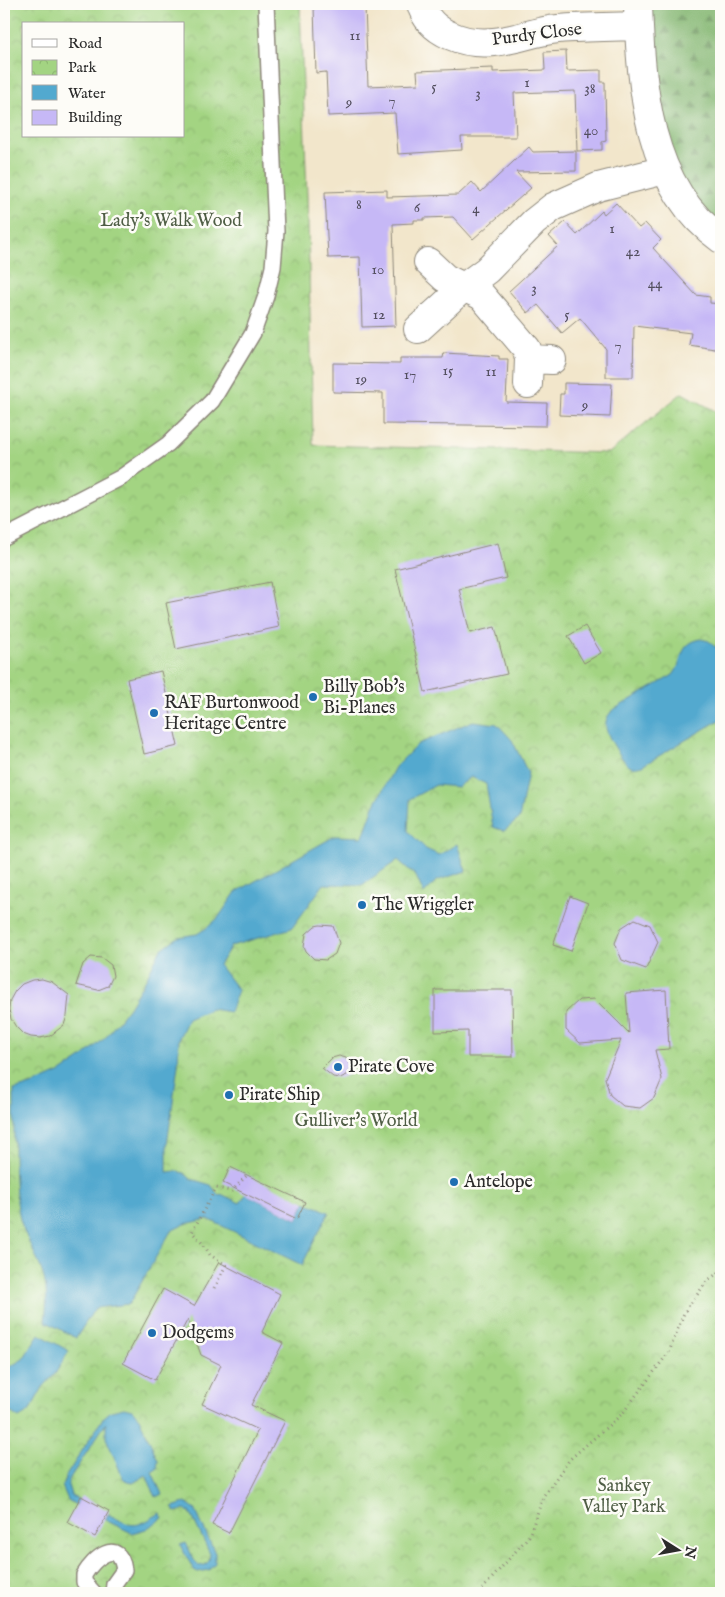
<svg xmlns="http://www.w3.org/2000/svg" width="725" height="1597" viewBox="0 0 725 1597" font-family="'IM FELL English',serif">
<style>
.forest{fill:url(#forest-firs);stroke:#56704e}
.park{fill:url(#park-crowns);stroke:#678056;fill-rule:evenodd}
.water{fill:#52a9cf;stroke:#3e6a7d}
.building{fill:#c6b8f6}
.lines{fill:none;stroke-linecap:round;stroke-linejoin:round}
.service-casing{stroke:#8e887b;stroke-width:18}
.minor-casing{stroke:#8e887b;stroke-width:30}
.path{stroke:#8e887b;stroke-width:3;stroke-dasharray:1 4;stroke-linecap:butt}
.service{stroke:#fff;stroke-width:15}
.minor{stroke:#fff;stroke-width:28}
.poi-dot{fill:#1f6fb2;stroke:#fdfcf7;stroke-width:2}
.labels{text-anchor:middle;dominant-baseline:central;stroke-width:5;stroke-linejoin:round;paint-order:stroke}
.number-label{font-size:15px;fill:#524e5e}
.street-label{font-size:18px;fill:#2b2b2b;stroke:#fdfcf7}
.park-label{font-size:18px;fill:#4f5e45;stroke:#fdfcf7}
.poi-label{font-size:18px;fill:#2b2b2b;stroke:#fdfcf7;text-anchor:start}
</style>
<defs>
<pattern id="forest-firs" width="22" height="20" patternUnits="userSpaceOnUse" patternTransform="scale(1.25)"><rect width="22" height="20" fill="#82b670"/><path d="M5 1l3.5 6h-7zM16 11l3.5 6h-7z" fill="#6b945c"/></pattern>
<pattern id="park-crowns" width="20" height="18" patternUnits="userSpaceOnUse" patternTransform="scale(1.25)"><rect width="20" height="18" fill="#a3d482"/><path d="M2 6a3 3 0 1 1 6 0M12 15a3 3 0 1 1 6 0" fill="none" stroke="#8cb670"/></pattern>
</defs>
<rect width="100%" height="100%" fill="#fdfcf7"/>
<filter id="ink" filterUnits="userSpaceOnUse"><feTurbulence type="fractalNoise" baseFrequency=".02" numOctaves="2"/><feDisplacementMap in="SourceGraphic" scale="10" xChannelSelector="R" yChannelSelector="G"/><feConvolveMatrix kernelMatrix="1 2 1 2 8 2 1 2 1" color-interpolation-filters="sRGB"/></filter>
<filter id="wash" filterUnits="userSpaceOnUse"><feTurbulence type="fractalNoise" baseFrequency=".0096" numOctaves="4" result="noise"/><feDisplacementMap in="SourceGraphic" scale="20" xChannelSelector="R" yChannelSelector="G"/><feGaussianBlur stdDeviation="1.12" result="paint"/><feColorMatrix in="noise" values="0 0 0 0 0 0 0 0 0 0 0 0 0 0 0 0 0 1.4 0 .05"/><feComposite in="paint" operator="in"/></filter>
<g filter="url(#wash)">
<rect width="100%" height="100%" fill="#f2e6cb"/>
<path class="forest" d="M639,4H721V233L674,187Z"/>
<path class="park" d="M4,4H300L308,223L313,445L609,453L682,393L721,414V1593H4ZM24,24H184V136H24Z"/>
<path class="water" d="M701,639L709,641L715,647L721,644V719L642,766C638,767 635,768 631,767C624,764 606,735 606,727C605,720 608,715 613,710L673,675C685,660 677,644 701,639Z
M473,721L497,724L512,740L528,773L519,819L504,831L493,827L486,784L471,777L458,787L436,785L410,799L408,831L426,849L439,855L457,844L466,871L436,881L424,894L416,876L398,860L362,885L324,884L292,928L231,946L219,965L238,990L230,1012L211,1009L188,1019L179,1038L178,1065L167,1145V1172L176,1171L184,1173L191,1179L211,1185L219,1196L221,1194L240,1203L246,1194L297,1219L305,1202L329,1212L302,1265L208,1219L185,1224L171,1231L129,1304L95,1308L76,1338L45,1321C47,1304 48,1286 41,1269C35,1252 25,1237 20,1219C11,1178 15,1133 14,1090L34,1084L61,1072L83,1057L106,1037L129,1007L147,977L160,950L178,937L197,934L208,927L218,918L236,892L335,836L363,837L374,806L395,767L418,744Z
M39,1334L69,1351L55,1374L43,1387L29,1412L19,1418L4,1408V1375L6,1369L23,1359Z
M124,1408L132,1410L139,1418L158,1460L157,1469L152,1472L162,1494L156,1497L146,1475L133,1483L127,1482L123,1478L106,1438V1423L70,1478L68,1485L71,1495L79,1500L76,1505L68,1500L62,1486L66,1476L103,1418L111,1411Z
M185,1503L190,1505L195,1509L215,1553V1563L209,1570L198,1572L194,1570L180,1545L186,1543L195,1562L199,1566L205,1565L209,1561L210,1554L190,1512L184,1510L175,1512L172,1507Z
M160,1513L163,1518L146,1529L132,1533L105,1520L108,1514C134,1528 134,1529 160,1513Z"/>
<g id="blocks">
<path class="building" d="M365,6L368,86L418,84L417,71L493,68V72L545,70L544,52L566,51L567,71L601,70V82H605L606,141L602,142V150L577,151L575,91L514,93L516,137H461L462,150L398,154L395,113L328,116L326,72L316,73L314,7Z
M529,147L533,152L576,151V171L516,172L531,188L473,239L453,217L424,218V220H414V223L393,224L396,326L362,327L360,257L328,258L325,192L387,190V197L458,195L472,182L481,192Z
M616,203L639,228L645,223L661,240L653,248L696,295L710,297V303L721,304V350L689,345L691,333L634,326L633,377H606V349L580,318L562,333L538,305L528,313L509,291L558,246L549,236L565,222L577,235L602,211L604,214Z
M444,353L499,356V359H508L506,402L547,403L546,426L383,424V393L333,392V363L400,364V358H443Z
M564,383L612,384L610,417L559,415L560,394H564Z
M498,543L506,578L459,589L470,633L495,627L507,674L425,692L395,569Z
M270,582L279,627L176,649L166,603Z
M585,626L601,653L584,663L568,636Z
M161,671L178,746L144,754L127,679Z
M570,896L588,903L571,951L553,945Z
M635,919L650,925L658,942L646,969L622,960L615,943L621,928Z
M320,925L333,926L339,943L335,954L326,960L314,959L306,951L304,946L306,934L315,926Z
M91,957L102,958L111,965L113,976L108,986L98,990L76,985L83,964Z
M42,979L52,982L69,995L67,1016L64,1025L50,1036L40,1038L31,1037L23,1034L16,1027L11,1019L9,1010L10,1000L15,991L22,984L32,980Z
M435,990H512L513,1057H468V1031L435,1032Z
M666,990L669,1049L655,1050L662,1079L654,1098L640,1108L623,1106L610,1095L605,1078L621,1040L580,1043L566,1030V1012L579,1000L595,999L629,1033L626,993Z
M339,1056L346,1058L353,1067L347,1075L340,1078L333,1077L322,1068L332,1058Z
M230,1167L305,1202L297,1219L223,1183Z
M219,1262L280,1294L262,1332L283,1343L251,1405L285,1421L229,1533L212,1525L258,1430L202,1404L221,1365L201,1355L188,1319L155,1380L123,1363L163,1289L194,1306Z
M81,1496L109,1511L95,1537L67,1522Z"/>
</g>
</g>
<g filter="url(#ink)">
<use href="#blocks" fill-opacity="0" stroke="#8e887b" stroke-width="1"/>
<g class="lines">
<defs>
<path id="service" d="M4,538L120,478L168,444L212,401L253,333L266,296L273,267L276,231L266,4
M94,1593L84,1582V1575C93,1559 119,1536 124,1570L114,1584L113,1593"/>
<path id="minor" d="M421,4C429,34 466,45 494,42C515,40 536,31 558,29C585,27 612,27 639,26
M638,4C641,86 647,187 721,239
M428,262L445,278L482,296L527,349L529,359
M418,329L464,287L487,270L534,222L553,207L598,187L665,170
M528,384L529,359L552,360"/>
</defs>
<use href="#service" class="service-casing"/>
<use href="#minor" class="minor-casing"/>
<path class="path" d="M214,1288L226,1265L210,1255L204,1245L192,1232L216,1188L232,1191L249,1173
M479,1593L529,1536L544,1495L570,1459L622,1414L669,1352L684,1313L707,1281L721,1271"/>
<use href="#service" class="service"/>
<use href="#minor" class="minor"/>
</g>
</g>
<g class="poi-dot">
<circle cx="313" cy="697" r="5"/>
<circle cx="154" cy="713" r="5"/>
<circle cx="362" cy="905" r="5"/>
<circle cx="338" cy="1067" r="5"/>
<circle cx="229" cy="1095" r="5"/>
<circle cx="454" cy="1182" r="5"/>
<circle cx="152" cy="1333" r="5"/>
</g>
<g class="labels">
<g class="number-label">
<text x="355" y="35">11</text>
<text x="527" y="82">1</text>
<text x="434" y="86">5</text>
<text x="590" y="88">38</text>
<text x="478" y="93">3</text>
<text x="392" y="100">7</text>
<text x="349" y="102">9</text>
<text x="591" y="130">40</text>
<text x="359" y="204">8</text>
<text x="417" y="207">6</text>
<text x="476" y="208">4</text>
<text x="612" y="228">1</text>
<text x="633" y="251">42</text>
<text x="378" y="269">10</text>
<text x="655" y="283">44</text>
<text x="534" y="288">3</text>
<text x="379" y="314">12</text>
<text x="567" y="314">5</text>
<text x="618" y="345">7</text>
<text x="448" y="370">15</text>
<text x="491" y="371">11</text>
<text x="410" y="374">17</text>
<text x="361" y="379">19</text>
<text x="585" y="405">9</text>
</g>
<g class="street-label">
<text transform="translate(537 35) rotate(-7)">Purdy Close</text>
</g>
<g class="park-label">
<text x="171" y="221">Lady's Walk Wood</text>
<text x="356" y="1121">Gulliver's World</text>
<text x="624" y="1486">Sankey<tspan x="624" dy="21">Valley Park</tspan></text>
</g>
<g class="poi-label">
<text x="323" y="687">Billy Bob's<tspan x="323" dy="21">Bi-Planes</tspan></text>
<text x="164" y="703">RAF Burtonwood<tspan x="164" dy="21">Heritage Centre</tspan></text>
<text x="372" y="905">The Wriggler</text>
<text x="348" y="1067">Pirate Cove</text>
<text x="239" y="1095">Pirate Ship</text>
<text x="464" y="1182">Antelope</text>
<text x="162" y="1333">Dodgems</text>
</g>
</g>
<rect width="725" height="1597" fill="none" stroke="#fdfcf7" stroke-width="20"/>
<rect x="22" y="22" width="162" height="115" fill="#fdfcf7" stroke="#a9a8a5"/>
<rect x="32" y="39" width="25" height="8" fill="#ffffff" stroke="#a9a8a5"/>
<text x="68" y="48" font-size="15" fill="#2b2b2b">Road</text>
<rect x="32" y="60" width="25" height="15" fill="url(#park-crowns)" stroke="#a9a8a5"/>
<text x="68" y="72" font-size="15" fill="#2b2b2b">Park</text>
<rect x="32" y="85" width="25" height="15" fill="#52a9cf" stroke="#a9a8a5"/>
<text x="68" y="98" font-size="15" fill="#2b2b2b">Water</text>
<rect x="32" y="110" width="25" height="15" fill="#c6b8f6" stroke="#a9a8a5"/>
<text x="68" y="122" font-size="15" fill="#2b2b2b">Building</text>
<g transform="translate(678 1550) rotate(101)" stroke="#fdfcf7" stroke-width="4" paint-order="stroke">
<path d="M0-4L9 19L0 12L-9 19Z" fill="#2b2b2b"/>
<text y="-8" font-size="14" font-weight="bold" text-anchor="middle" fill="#2b2b2b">N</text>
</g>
</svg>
